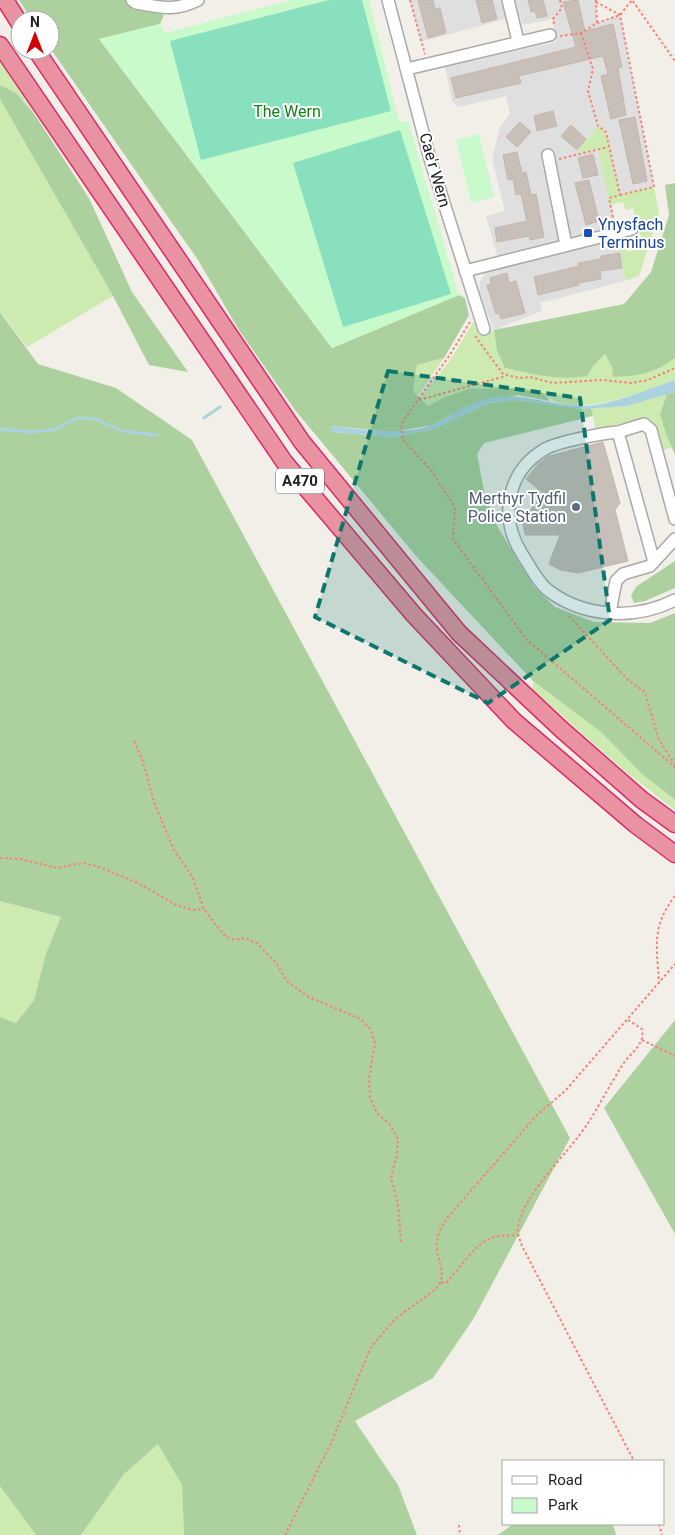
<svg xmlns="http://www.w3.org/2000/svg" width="675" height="1535" viewBox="0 0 675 1535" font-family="Roboto,sans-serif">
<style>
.residential{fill:#e0dfdf}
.grass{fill:#cdebb0}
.forest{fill:#add19e}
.park{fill:#c8facc}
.pitch{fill:#88e0be}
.water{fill:#aad3df}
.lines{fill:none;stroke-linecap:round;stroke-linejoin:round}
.stream{stroke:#aad3df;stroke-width:3}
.building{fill:#c7bfb8;stroke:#c4b6ab}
.minor-casing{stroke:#a9a9a9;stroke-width:14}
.highway-casing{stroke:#dc2a67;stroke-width:19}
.path{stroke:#fa8072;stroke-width:2;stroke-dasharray:2.5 2.5;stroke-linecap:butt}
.minor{stroke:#fff;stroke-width:11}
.highway{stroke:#e892a2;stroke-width:16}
.marked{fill:#0f766e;fill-opacity:0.2;stroke:#0f766e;stroke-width:4;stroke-dasharray:10 6;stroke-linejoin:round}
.transit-dot{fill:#1a4fb4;stroke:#fff;stroke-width:2}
.service-dot{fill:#5c6f8a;stroke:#fff;stroke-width:2}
.labels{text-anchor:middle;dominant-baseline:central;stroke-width:4;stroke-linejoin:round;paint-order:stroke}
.shield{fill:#fff;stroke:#646464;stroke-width:1}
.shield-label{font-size:15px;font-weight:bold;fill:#222}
.park-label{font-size:16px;fill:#0c8416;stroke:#fff}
.street-label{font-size:16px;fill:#222;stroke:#fff}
.transit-label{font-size:16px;fill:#164399;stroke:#fff;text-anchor:start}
.service-label{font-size:16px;fill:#4e5e75;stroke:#fff;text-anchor:end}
</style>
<rect width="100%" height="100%" fill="#f2efe9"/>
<path class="residential" d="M410,0H596L597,23L620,15L654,187L620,195L606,132L598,126L579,149L580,154L598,149L618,237L625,281L540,303L542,311L494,330L479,293L480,281L486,273L501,268L486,216L505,211L492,159L500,127L510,114L506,96L458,107L452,101L445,66L556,42L553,19L523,25L519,15L421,42Z"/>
<path class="grass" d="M0,60L35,115L16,93L0,85Z
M0,99L113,296L27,347L0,311Z
M598,126L606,132L620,194L654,187L659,214L639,276L625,281L618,237L622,238L628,252L637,249L635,241L641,238L633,208L626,210L623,202L610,205L598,149L580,154L579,149Z
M474,321L479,335L494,330L497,351L505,368L523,372L586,376L594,365L605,354L612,367L614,377C637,377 657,373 675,358V380C642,391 572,423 543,393L469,389L445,397L428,406L420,398L451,359Z
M444,358L418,396L413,391L417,365Z
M667,394L660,414L672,447L661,451L645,420H634L596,430L591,408L627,406Z
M533,681L602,733L641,773L675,800V810L626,772L533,690Z
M0,901L61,917L46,953L34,1000L16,1023L0,1017Z
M158,1443L182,1485L184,1535H81L124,1474Z
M0,1486L36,1535H0Z"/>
<path class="forest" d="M19,0H125C136,9 152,7 164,15L160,24L99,39L332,348L459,295L465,298L469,315L444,358L417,365L413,391L428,406L445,397L469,389L522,388L543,393L550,401L518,395L470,405L432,425L393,432L332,426L331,432L393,437L434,429L489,403L518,400L582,409L591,408L593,416L484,443L477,454L485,496L497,526L534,587L555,607L594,622L650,623L675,613V800L641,773L602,733L533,681L416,556L295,410L239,330L198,260L50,48V20H32Z
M0,85L16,93L35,115L89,198L132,292L188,372L149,365L113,296L0,99Z
M675,183V358C657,373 636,377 613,377L612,367L605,354L594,365L587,376C558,381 533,374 505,368L497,351L494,330L624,304L651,272L669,215L665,185Z
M0,312L38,364L116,388L192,440L570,1138L474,1318L433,1378L355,1421L398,1485L417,1535H184L182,1485L158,1444L124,1474L81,1535H36L0,1486V1017L16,1023L34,1000L46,953L61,917L0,901Z
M675,392V455L666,434L660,414L667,394Z
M675,561V588L645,601L634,603L631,595L637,586Z
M675,1020V1234L604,1108Z
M513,1524H613L616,1535H498Z"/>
<path class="park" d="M291,0H369L399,122L408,121L459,295L332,348L99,39L160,24L165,33Z
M479,134L494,197L471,203L456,140Z"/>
<path class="pitch" d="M329,0H362L391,111L201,160L170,41Z
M400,130L451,294L343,327L293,163Z"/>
<path class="water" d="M675,380V392L627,406L582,409L518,400L489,403L434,429L393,437L331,432V426C364,429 403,437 434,424C452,416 469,402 489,398C522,391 551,407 584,406C613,405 647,389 675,380Z"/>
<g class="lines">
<path class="stream" d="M204,418L220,407
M0,429L28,432L54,430L77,418L96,419L122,431L157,435"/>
</g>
<path class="building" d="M418,0H433L435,9L440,8L446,33L428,38Z
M476,0H492L497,19L482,23Z
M528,0H543L547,16L537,18L535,11L531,12Z
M578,0L585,31L613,24L622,67L618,68L626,115L611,119L601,76L608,74L603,56L519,76L521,83L456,98L451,78L576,47L563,2Z
M553,111L557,126L537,131L534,116Z
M635,117L647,181L633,184L619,120Z
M520,122L531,132L517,147L506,137Z
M571,125L586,139L577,150L561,136Z
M517,152L522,173L526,172L531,195L536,194L544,237L530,240L529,236L497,242L495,228L527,221L521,194L516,195L513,179L508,180L503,155Z
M593,154L598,175L583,178L578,158Z
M589,180L599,221L586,225L575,183Z
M620,253L622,268L600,271L601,279L578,283L579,285L538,295L534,277L579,266L578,263L601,259V256Z
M507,273L509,283L516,281L525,313L501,319L499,313L496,314L487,285L491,284L490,278Z
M603,442L620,503L615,510L628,561L578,573L561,570L549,564L560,535H525L521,514H528L543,493L526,479L539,463L549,456Z"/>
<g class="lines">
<defs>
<path id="minor" d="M132,0L136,3C161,7 174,12 198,0
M388,0L430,159L484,329
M508,0L518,41
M407,69L550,35
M548,155L566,245
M465,271L632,229
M618,432C603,433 557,442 545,449C506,472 499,518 522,554C530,566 538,583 549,591C585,618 636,620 675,600
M654,562L618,432L644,424L651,430L675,519
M610,613L616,581L623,574L650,566L675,539"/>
<path id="highway" d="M5,0L20,24
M0,45L285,463L414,615L514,721L636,825L675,854
M36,50L302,442L459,633L561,729L642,800L675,824"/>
</defs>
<use href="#minor" class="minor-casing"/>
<use href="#highway" class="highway-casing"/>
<path class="path" d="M410,0L425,54
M596,0L597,23
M596,2L620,15L654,187L620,195
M554,24L553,19L562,8L560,0
M581,33L593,69L588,91L598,126L606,132L620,195L609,198L614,222
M560,36L581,33L597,23L620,15L632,0L675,61
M559,159L608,147
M470,322L449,356L401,424L403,440L430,469L455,507L453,539L526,639L675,767
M475,336L503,374L519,378L530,377L553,383L602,380L631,383L648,380L675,368
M419,400L506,376
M569,616L628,680L645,692L659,740L675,765
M134,741L142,759L154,802L174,850L192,876L204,909L216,925L226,937L236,940L245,938L258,944L276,963L287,981L307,996L361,1019L371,1030L375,1043L369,1079L370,1098L377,1113L390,1125L398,1139L397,1154L391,1177L398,1205L401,1243
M0,858L20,859L57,868L83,863L97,866L138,883L176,905L192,910L204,909
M659,984C657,946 651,927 675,896
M628,1020L642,1029C645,1045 631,1052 623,1064C611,1083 600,1104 588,1123C569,1153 523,1193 518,1228C517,1234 520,1240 522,1246L634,1461
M642,1040L675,1056
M441,1283L447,1282C471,1257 478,1231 518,1236
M659,1524L662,1535
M459,1525L460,1535
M285,1535L332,1441L371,1347L395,1319L436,1289C448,1274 438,1264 437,1248C436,1236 441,1227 447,1218L537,1115L565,1091L675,964"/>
<use href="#minor" class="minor"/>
<use href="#highway" class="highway"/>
</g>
<path class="marked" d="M388,371L580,398L610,620L488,703L315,617Z"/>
<rect class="transit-dot" x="583" y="228" width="10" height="10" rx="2.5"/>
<circle class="service-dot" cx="576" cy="507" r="5"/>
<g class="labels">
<rect class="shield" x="276" y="468.5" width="48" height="25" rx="4"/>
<g class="shield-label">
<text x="300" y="481">A470</text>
</g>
<g class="park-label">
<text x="287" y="111">The Wern</text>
</g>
<g class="street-label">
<text transform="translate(435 170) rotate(74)">Cae'r Wern</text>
</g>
<g class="transit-label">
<text x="598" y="224">Ynysfach<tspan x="598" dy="18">Terminus</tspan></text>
</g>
<g class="service-label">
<text x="566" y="498">Merthyr Tydfil<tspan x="566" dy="18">Police Station</tspan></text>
</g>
</g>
<rect x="502" y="1460" width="162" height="65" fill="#ffffff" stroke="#a7a7a7"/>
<rect x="512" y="1476" width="25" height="8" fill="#ffffff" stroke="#a7a7a7"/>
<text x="548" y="1485" font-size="15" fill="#222222">Road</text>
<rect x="512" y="1498" width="25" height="15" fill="#c8facc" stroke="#a7a7a7"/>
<text x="548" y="1510" font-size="15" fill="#222222">Park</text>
<g transform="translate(35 35)"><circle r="24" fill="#ffffff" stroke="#a7a7a7"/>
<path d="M0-4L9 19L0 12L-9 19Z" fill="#d40000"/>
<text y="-8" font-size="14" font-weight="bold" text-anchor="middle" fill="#222222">N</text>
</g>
</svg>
